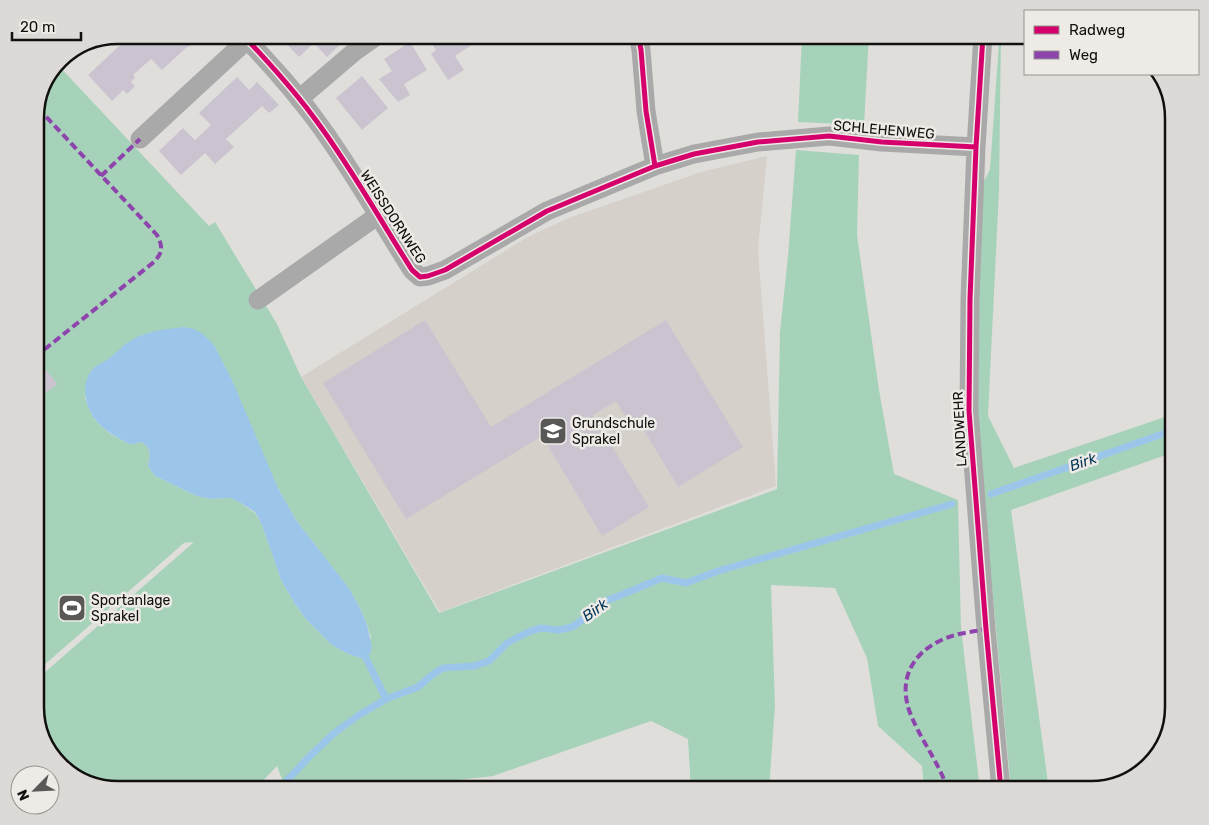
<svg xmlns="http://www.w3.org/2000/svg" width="1209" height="825" viewBox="0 0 1209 825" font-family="Rubik,sans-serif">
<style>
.built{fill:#d5d0ca}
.green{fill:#a7d2ba;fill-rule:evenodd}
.water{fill:#9bc6ea}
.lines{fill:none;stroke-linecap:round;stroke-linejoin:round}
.stream{stroke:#9bc6ea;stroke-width:7}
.building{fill:#cbc3cf}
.street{stroke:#aaa9a9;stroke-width:19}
.quiet{stroke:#8e44ad;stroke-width:4;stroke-dasharray:8 4;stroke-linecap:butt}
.cycleway-casing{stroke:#eeebe7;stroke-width:8}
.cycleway{stroke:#d6006c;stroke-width:5}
.labels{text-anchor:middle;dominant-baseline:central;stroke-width:5;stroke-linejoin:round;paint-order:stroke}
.street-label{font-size:14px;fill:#11100e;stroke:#eeebe7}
.poi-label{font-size:14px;fill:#11100e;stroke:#eeebe7;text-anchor:start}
.water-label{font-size:15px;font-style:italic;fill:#033658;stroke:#eeebe7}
.rim{fill:none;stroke:#11100e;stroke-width:2.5}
</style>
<rect width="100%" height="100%" fill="#e0dedb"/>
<path class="built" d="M767,156L758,250L776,486L440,612L301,377L526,238L566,219L701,172Z"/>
<path class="green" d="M802,35H869L864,125L798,122Z
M997,35H1001L999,190L988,416L1014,468L1174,414V452L1011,510L1049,790H1011L978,438L980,187L987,176L990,169L999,43Z
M57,64L209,226L215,222L277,324L301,377L439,613L777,489L780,332L788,256L796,150L859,155L857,235L879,390L894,474L958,500L961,628L980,790H924L922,766L878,726L867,658L835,588L771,585L775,706L769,790H691L688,739L651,721L493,776L369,790H286L277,766L254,790H118L71,776L46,748L35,713V681L194,542L184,543L35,673V112ZM117,352L278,488L296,520L350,590L360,608L367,625L371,638L360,658L346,653L332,645L305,618L295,604L281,580L262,525L255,513L239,502L231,498H224L210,499L197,496L155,476L148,466C150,456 152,447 141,442L133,444H129L109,433L101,426L95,420L90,411L85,398L95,367L109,359Z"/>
<path class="water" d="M184,327L194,329L203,334L214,345L232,380L278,488L296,520L341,578L350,590L360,608L367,625L372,647L370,654L366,658H360L346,653L332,645L305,618L295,604L281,580L262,525L255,512L239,502L231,498H224L210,499L197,496L155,476L148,466C150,456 152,447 141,442L133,444H129C119,438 108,433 100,425C85,411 78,382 95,367C100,363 106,361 111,357C117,352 122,346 129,342C144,331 166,329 184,327Z"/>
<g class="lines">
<path class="stream" d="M991,494L1174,430
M366,658L386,699
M278,790L309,757L333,734L359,715L386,699L418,687L432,675L443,668L474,666L489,661L507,643L526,633L540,628L559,630L572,627L585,618L600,603L621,595L662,578L686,583L718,571L952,504"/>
</g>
<path class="building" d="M131,35L135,39L139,35H197L199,37L189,47L188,46L162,70L151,59L133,75L135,77L131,82L135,86L127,94L123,90L112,101L88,75Z
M278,35H348L349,36L327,57L314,43L299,57Z
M430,35H471L476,42L455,56L464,70L448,80L431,54L436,50L430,41L433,39Z
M410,42L427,70L404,84L410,95L398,102L379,79L392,71L384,59Z
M362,76L388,108L362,130L336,98Z
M237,77L249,90L257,82L279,105L269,113L262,106L226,139L234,147L215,164L205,153L181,175L159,151L183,128L195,140L211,125L199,113Z
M425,320L491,427L666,320L743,447L678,487L642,427L634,431L616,401L593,415L649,507L602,536L542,436L406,519L323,383Z
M46,370L57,384L43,395L35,385V379Z"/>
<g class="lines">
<path class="street" d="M243,35C268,62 293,89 315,119C351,167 380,220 412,270L420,277L428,276L445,270L547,211L655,166
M638,35L641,50L646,111L655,166L694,154L758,142L829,136L882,142L976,147
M983,35L976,147L970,299L969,411L986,629L1001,790
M299,99L354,52L378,35
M140,139L247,40
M258,300L377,216"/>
<path class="quiet" d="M101,176L140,139
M35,357L154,262C163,252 163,247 157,235L37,107
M948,790C939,762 919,738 909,710C896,670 922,643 959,634C968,632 977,631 986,629"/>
<defs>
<path id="cycleway" d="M243,35C268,62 293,89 315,119C351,167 380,220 412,270L420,277L428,276L445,270L547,211L655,166
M638,35L641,50L646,111L655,166L694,154L758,142L829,136L882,142L976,147
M983,35L976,147L970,299L969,411L986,629L1001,790"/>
</defs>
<use href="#cycleway" class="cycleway-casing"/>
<use href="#cycleway" class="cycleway"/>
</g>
<defs>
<symbol id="school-square" viewBox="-11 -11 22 22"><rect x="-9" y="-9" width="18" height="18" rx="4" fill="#595856" stroke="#eeebe7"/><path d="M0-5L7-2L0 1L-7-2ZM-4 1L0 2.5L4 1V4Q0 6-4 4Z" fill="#fff"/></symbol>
<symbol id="stadium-square" viewBox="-11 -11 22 22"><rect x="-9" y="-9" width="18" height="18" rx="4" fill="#595856" stroke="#eeebe7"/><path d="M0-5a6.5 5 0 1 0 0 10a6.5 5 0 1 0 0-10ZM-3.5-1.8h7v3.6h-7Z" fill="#fff"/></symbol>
</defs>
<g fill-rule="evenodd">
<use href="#school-square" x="537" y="415" width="32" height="32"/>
<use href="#stadium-square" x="56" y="592" width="32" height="32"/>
</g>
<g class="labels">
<g class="street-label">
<text transform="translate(884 130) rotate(5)">SCHLEHENWEG</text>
<text transform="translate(393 217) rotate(57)">WEISSDORNWEG</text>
<text transform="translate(960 429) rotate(-93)">LANDWEHR</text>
</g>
<g class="poi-label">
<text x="572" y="423">Grundschule<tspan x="572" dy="16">Sprakel</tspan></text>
<text x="91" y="600">Sportanlage<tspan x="91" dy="16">Sprakel</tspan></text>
</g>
<g class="water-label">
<text transform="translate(1083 462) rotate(-19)">Birk</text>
<text transform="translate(595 610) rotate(-35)">Birk</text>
</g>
</g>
<path d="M0 0H1209V825H0ZM118 44H1091A74 74 0 0 1 1165 118V707A74 74 0 0 1 1091 781H118A74 74 0 0 1 44 707V118A74 74 0 0 1 118 44Z" fill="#dcd9d6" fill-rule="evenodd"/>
<path class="rim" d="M118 44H1091A74 74 0 0 1 1165 118V707A74 74 0 0 1 1091 781H118A74 74 0 0 1 44 707V118A74 74 0 0 1 118 44Z"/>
<rect x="1024" y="10" width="175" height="65" fill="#eeebe7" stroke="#969390"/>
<rect x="1034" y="26" width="25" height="8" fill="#d6006c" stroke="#969390"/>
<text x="1069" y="35" font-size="15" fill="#11100e">Radweg</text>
<rect x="1034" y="51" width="25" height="8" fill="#8e44ad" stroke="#969390"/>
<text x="1069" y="60" font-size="15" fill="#11100e">Weg</text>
<g transform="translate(35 790) rotate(246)"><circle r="24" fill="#eeebe7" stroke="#969390"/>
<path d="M0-4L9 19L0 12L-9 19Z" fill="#595856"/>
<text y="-8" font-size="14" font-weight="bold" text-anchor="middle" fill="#11100e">N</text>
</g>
<path d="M12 32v8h69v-8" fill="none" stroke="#11100e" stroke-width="2.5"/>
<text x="20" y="32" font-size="15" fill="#11100e" stroke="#eeebe7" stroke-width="4" paint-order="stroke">20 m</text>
</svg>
